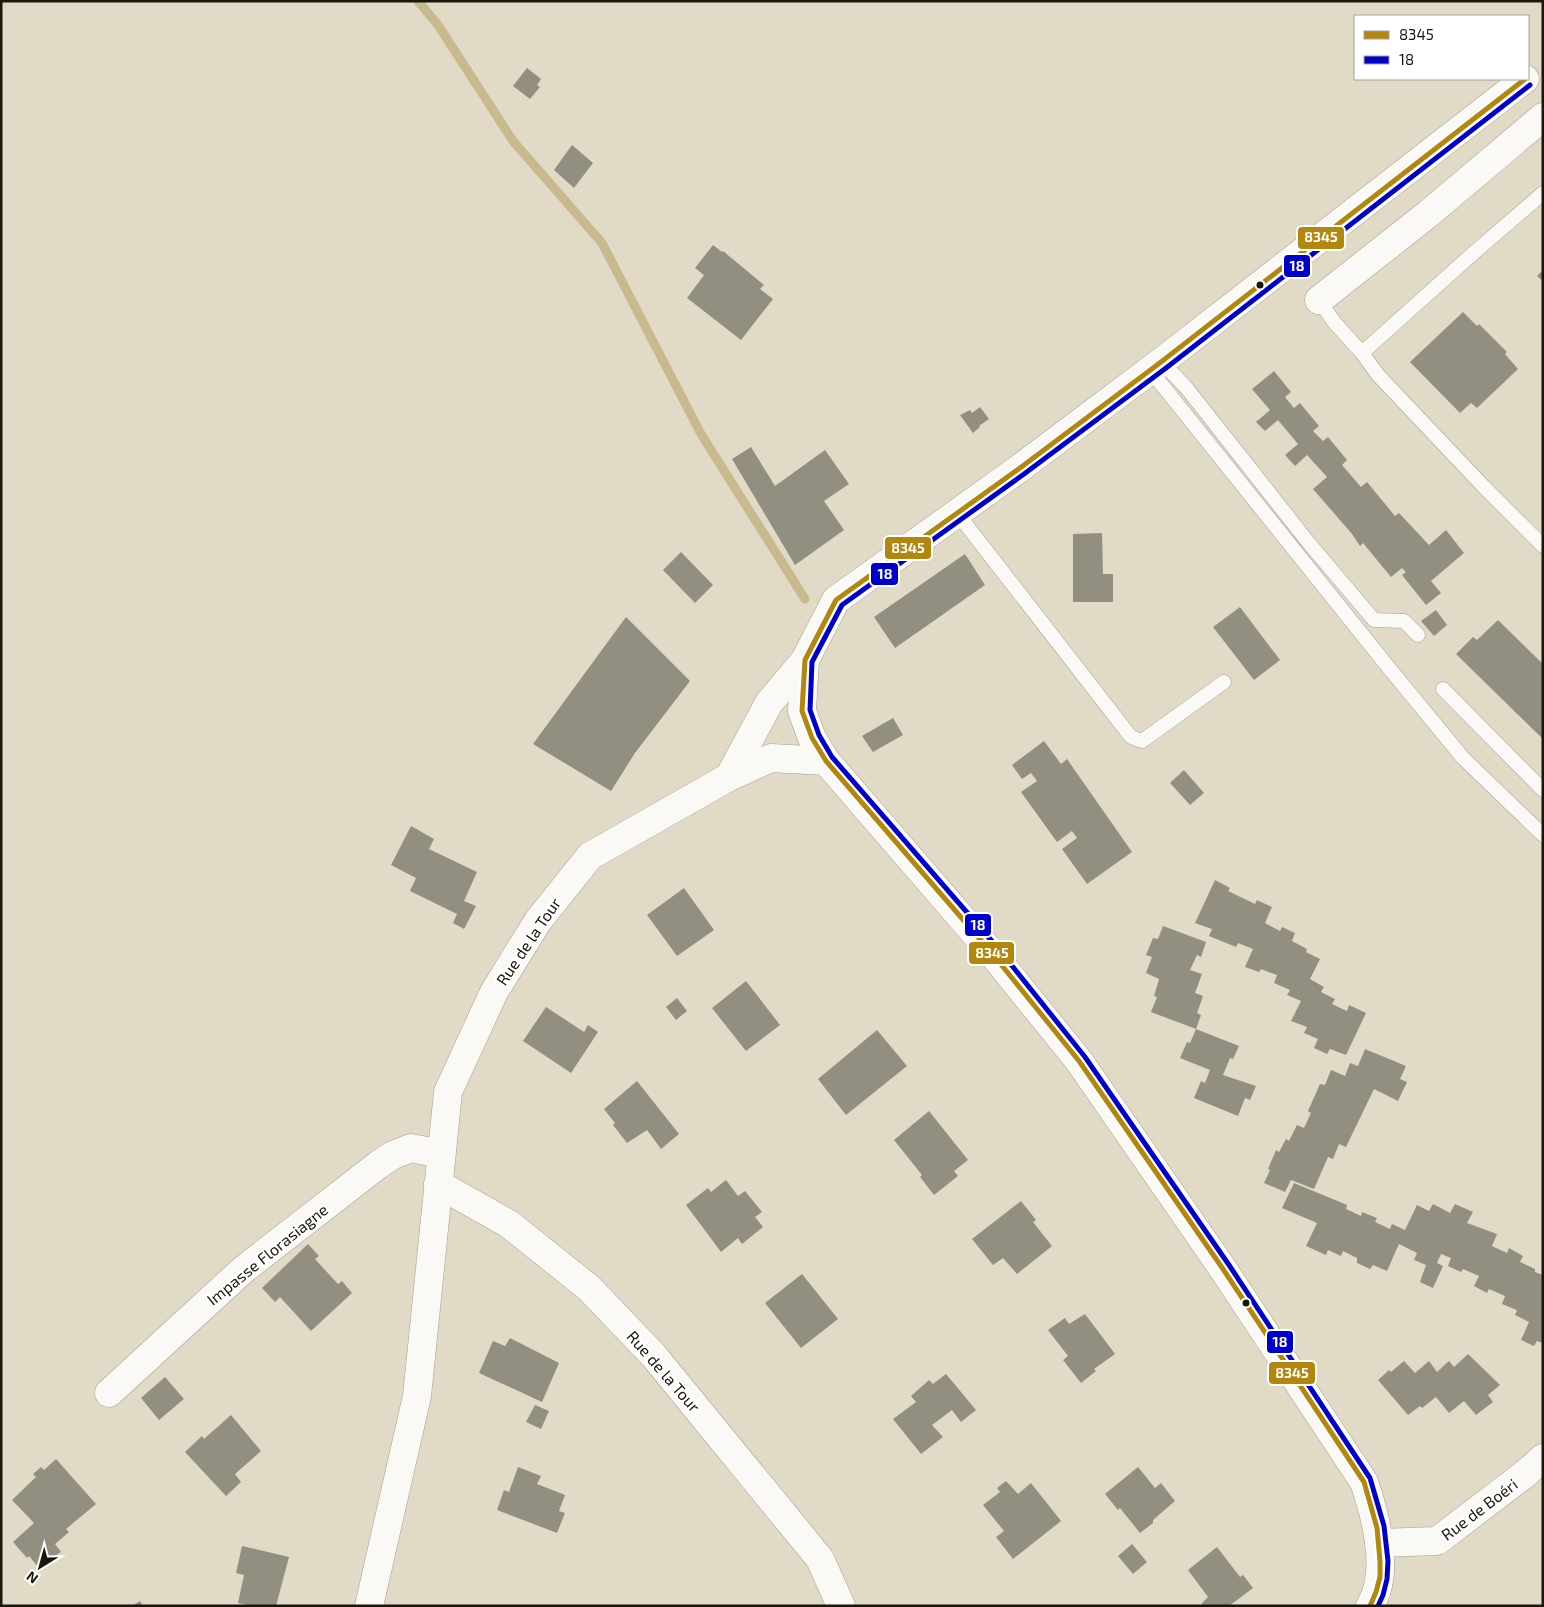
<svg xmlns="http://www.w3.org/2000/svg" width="1544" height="1607" viewBox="0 0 1544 1607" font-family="'Exo 2',sans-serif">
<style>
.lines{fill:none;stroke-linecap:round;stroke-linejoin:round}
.stream{stroke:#c8b98e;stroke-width:9}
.building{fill:#938f80}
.lane-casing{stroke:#a5a091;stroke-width:15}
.street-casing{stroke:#a5a091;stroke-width:29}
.secondary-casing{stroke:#a5a091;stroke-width:29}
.lane{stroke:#faf9f6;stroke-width:14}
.street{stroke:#faf9f6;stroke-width:28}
.secondary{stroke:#faf9f6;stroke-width:28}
.bus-1-casing{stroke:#fff;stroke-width:9}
.bus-2-casing{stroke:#fff;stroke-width:9}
.bus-1{stroke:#b3860e;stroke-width:5}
.bus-2{stroke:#0000cd;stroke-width:5}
.bus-dot{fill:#1a1609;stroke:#fff;stroke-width:2}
.labels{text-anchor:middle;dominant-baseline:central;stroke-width:5;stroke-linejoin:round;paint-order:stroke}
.street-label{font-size:16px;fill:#1a1609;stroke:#fff}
.line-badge{stroke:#fff;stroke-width:2}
.badge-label{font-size:14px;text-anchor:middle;font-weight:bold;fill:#fff}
</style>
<rect width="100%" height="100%" fill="#e0dac6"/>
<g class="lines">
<path class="stream" d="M418,1L438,25L513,141L602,243L701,434L805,599"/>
</g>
<path class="building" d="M527,68L541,79L537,85L540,87L530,99L513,86Z
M572,145L593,163L574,188L554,170Z
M713,245L722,252L723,251L764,285L760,289L773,299L741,340L687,298L704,275L695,268Z
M1543,270V281L1537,276Z
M1463,312L1477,326L1479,324L1507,352L1505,354L1518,369L1477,408L1471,403L1460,413L1410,362Z
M1274,371L1291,392L1285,397L1294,408L1300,403L1319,426L1313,431L1323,441L1328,437L1347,460L1342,465L1361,487L1367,482L1395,516L1399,513L1429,545L1446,530L1464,553L1431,581L1441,593L1426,605L1402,575L1406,572L1402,568L1391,577L1363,543L1360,546L1352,534L1313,489L1327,477L1307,455L1295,466L1285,455L1298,444L1278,420L1265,431L1256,422L1270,410L1252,389Z
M980,407L989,419L979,426L980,427L973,433L960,415L970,410L972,413Z
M751,447L775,486L825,450L849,484L824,501L844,530L795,565L732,459Z
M1102,533L1103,574H1113V602H1073V534Z
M681,552L713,585L695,603L663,570Z
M965,554L985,585L895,648L874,617Z
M1240,607L1280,660L1254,680L1213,627Z
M1436,610L1447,625L1434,636L1421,621Z
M626,617L690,681L635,753L611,791L533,744Z
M1498,620L1543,664V739L1456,654L1473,637L1477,640Z
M893,718L903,735L873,752L862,736Z
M1044,741L1061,764L1067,759L1132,852L1087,884L1062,849L1077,838L1072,831L1057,842L1021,792L1037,781L1031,773L1022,779L1012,765Z
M1184,770L1204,793L1190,805L1170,783Z
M411,826L434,839L429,849L477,872L464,901L476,906L464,929L453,923L457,914L410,891L416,878L391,865Z
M1215,880L1230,888L1228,891L1255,904L1257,900L1272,907L1265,923L1280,931L1282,927L1295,933L1292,941L1307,949L1306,952L1320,959L1310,979L1324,987L1321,992L1335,999L1332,1004L1347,1011L1349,1005L1366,1013L1346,1055L1330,1049L1327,1054L1314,1048L1318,1039L1304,1033L1307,1027L1291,1021L1301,1001L1287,995L1290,990L1274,983L1277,975L1261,969L1259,972L1245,967L1253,949L1238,943L1236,947L1209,936L1212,929L1195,923Z
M684,888L714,930L677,956L647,915Z
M1163,926L1206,942L1201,957L1197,955L1190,970L1202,974L1195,993L1203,996L1197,1013L1201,1015L1196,1029L1239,1046L1233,1059L1230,1058L1223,1075L1256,1086L1250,1100L1245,1098L1238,1116L1194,1098L1201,1081L1205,1083L1210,1070L1180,1058L1187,1042L1190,1043L1196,1029L1151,1012L1157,997L1154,996L1159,979L1146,973L1152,957L1146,955L1153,938L1158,939Z
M746,981L780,1025L746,1051L712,1008Z
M677,998L687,1011L676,1020L666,1007Z
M546,1007L584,1032L588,1025L598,1032L571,1073L523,1041Z
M877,1030L907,1066L846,1115L818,1079Z
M1365,1049L1406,1066L1400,1079L1407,1082L1398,1101L1374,1089L1346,1147L1339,1144L1333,1159L1328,1157L1314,1189L1291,1180L1285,1192L1264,1183L1270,1170L1268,1169L1276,1150L1279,1152L1286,1139L1289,1141L1297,1125L1304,1128L1311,1113L1308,1111L1320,1084L1325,1085L1331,1070L1345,1076L1350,1063L1358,1066Z
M637,1081L679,1134L661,1149L647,1130L627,1143L613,1125L615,1123L604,1109Z
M929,1111L968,1160L954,1171L958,1176L934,1195L920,1177L922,1175L894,1140Z
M726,1180L738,1196L745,1191L762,1212L755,1217L763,1227L742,1244L738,1238L721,1252L686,1205L708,1188L711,1192Z
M1294,1183L1347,1205L1346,1209L1361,1216L1362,1212L1377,1218L1375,1222L1390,1229L1392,1224L1405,1230L1417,1205L1429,1211L1433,1204L1450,1213L1455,1204L1473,1212L1467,1223L1497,1234L1492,1246L1507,1253L1509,1248L1523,1256L1520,1262L1535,1269V1272L1543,1275V1343L1537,1341L1534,1346L1521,1340L1529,1322L1515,1315L1517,1310L1502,1304L1505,1296L1489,1289L1487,1293L1474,1286L1479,1276L1463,1269L1461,1272L1448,1266L1451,1258L1441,1254L1437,1263L1443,1266L1433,1288L1420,1282L1426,1265L1414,1260L1417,1253L1399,1244L1387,1271L1373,1265L1370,1269L1357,1263V1258L1343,1251L1341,1256L1328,1250L1326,1255L1306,1246L1317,1223L1282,1208Z
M1021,1201L1036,1220L1033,1222L1052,1246L1017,1274L1003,1258L993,1265L972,1239Z
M308,1244L319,1256L315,1259L338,1284L342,1281L352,1293L311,1331L280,1297L275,1302L262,1288Z
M802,1274L838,1319L801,1348L765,1303Z
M1085,1314L1115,1354L1094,1369L1096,1371L1081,1383L1063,1360L1068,1356L1048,1330L1065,1318L1069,1324Z
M510,1338L559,1363L542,1402L479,1373L493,1341L505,1346Z
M1468,1354L1500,1385L1488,1395L1493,1402L1476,1415L1464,1401L1449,1413L1436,1397L1422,1408L1420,1406L1408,1415L1378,1380L1389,1370L1391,1372L1404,1361L1415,1373L1429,1361L1437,1372L1449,1361L1454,1367Z
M946,1374L976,1410L961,1422L952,1410L932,1425L943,1437L921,1454L893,1419L916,1402L911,1396L929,1380L933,1384Z
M165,1377L184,1399L159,1420L141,1398Z
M535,1405L549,1411L541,1429L526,1422Z
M231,1415L261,1451L235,1474L241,1482L226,1496L185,1452L202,1436L204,1439Z
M56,1459L96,1504L66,1529L69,1532L55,1544L61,1552L38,1567L29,1556L27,1558L13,1542L34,1523L12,1500L36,1477L33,1474L41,1467L44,1470Z
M518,1467L541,1476L537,1484L565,1495L559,1511L565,1513L557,1533L497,1510L504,1490L509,1492Z
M1138,1467L1155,1488L1161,1483L1175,1501L1153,1520V1523L1140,1533L1120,1508L1118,1510L1105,1494Z
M1006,1481L1018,1494L1031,1483L1061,1521L1013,1559L996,1537L1004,1531L983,1505L1000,1492L997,1488Z
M1132,1544L1147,1562L1133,1574L1118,1556Z
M242,1546L289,1557L276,1606H252L238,1603L244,1575L236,1573Z
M1217,1547L1240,1577L1243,1575L1253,1588L1229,1606H1203L1202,1603L1208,1597L1188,1570Z
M140,1601L143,1606H132Z"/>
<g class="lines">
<defs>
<path id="lane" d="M1319,300L1334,322L1362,353L1378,375L1484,487L1543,546
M1362,353L1469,257L1543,193
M1161,362L1185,386L1308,542L1374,620L1404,621L1418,635
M1150,370L1389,668L1463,758L1543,835
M957,513L1131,737L1142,741L1224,682
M1443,689L1543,790"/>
<path id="street" d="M1319,300L1428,214L1543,117
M729,777L769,703L805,660
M438,1184L509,1224L589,1288L654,1356L820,1559L841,1606
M109,1393L244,1269L378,1165L393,1155L411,1148L441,1154
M1379,1543L1437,1541L1525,1474L1543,1458
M369,1606L417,1396L448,1092L494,992L538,921L590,856L729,777L771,758L826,761"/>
<path id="secondary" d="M1370,1606C1391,1572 1376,1517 1364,1482L1223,1269L1079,1061L991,952L826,761L812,738L802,711L805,660L836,600L1020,468L1161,362L1525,79"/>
</defs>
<use href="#lane" class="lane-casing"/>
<use href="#street" class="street-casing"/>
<use href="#secondary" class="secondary-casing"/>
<use href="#lane" class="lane"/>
<use href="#street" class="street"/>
<use href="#secondary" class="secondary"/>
<defs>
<path id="bus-1" d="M1370,1606L1376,1592L1380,1577V1561L1377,1528L1364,1482L1223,1269L1079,1061L991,952L826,761L812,738L802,711L805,660L836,600L1020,468L1161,362L1525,79"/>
<path id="bus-2" d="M1378,1606L1383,1595L1387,1579L1388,1561L1384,1526L1370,1478L1229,1265L1085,1057L997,947L832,757L819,735L810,710L812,662L842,605L1024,474L1166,368L1530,85"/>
</defs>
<use href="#bus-1" class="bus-1-casing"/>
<use href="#bus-2" class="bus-2-casing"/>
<use href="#bus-1" class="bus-1"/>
<use href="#bus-2" class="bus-2"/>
</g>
<g class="bus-dot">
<circle cx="1260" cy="285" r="4.5"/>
<circle cx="1246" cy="1303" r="4.5"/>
</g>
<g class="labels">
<g class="street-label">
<text transform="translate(528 941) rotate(-56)">Rue de la Tour</text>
<text transform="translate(267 1254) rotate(-39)">Impasse Florasiagne</text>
<text transform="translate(664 1371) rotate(49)">Rue de la Tour</text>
<text transform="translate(1479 1509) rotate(-37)">Rue de Boéri</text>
</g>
</g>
<g class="line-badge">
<rect x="1297" y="226" width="48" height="24" rx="5" fill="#b3860e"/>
<rect x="1283" y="254" width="28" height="24" rx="5" fill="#0000cd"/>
<rect x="884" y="536" width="48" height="24" rx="5" fill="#b3860e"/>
<rect x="870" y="562" width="29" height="24" rx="5" fill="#0000cd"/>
<rect x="964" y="913" width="28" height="24" rx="5" fill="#0000cd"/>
<rect x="968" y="941" width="47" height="24" rx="5" fill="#b3860e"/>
<rect x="1266" y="1330" width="28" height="24" rx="5" fill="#0000cd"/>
<rect x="1268" y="1361" width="48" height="24" rx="5" fill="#b3860e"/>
</g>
<g class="badge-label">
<text x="1321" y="242">8345</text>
<text x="1297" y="271">18</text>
<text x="908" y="553">8345</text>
<text x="885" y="579">18</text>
<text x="978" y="930">18</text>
<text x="992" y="958">8345</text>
<text x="1280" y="1347">18</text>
<text x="1292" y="1378">8345</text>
</g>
<rect width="1544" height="1607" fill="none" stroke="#1a1609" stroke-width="5"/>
<rect x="1354" y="15" width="175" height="65" fill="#ffffff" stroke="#a3a29d"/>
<rect x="1364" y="31" width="25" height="8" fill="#b3860e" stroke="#a3a29d"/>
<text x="1399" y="40" font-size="15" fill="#1a1609">8345</text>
<rect x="1364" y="56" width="25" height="8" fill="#0000cd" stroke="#a3a29d"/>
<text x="1399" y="65" font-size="15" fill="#1a1609">18</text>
<g transform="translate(40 1567) rotate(217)" stroke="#ffffff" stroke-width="4" paint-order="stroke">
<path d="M0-4L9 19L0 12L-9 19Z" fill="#1a1609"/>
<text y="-8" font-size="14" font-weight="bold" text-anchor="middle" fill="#1a1609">N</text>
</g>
</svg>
